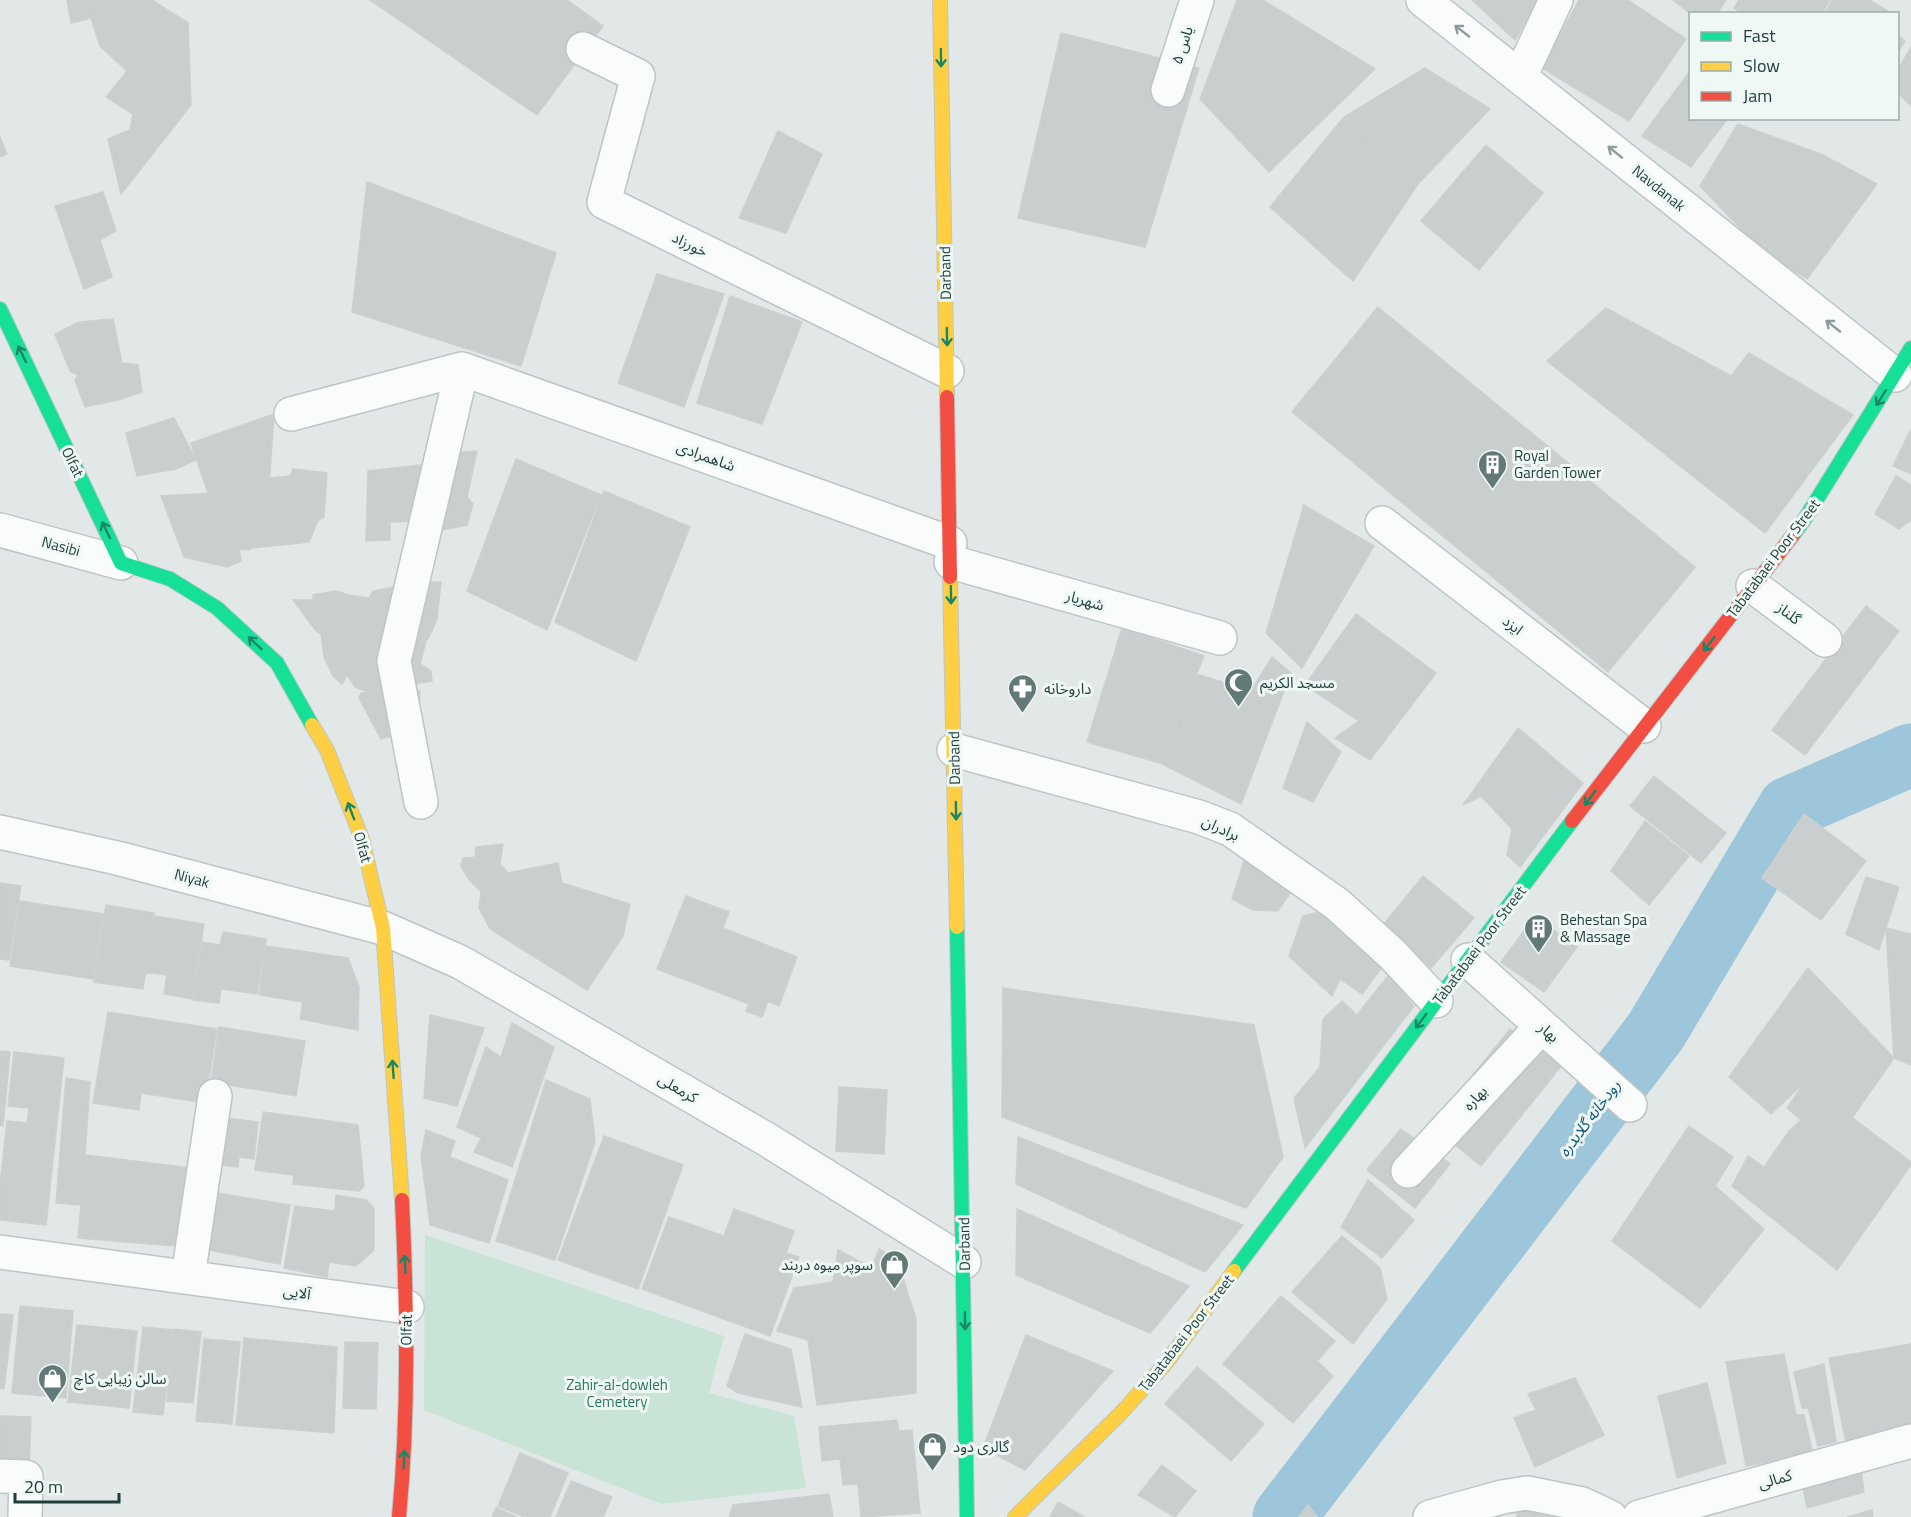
<svg xmlns="http://www.w3.org/2000/svg" width="1911" height="1517" viewBox="0 0 1911 1517" font-family="'Titillium Web','Noto Sans Arabic',sans-serif">
<style>
.green{fill:#c9e3d6}
.lines{fill:none;stroke-linecap:round;stroke-linejoin:round}
.river{stroke:#9ec6db;stroke-width:63}
.building{fill:#c9cfce;stroke:#cad1d0;stroke-width:1.5}
.street-casing{stroke:#bec5c4;stroke-width:36}
.fast-casing{stroke:#bdc6c5;stroke-width:16}
.slow-casing{stroke:#bdc6c5;stroke-width:16}
.jam-casing{stroke:#bdc6c5;stroke-width:16}
.street{stroke:#fafcfb;stroke-width:33}
.fast{stroke:#16e098;stroke-width:14}
.slow{stroke:#ffcf43;stroke-width:14}
.jam{stroke:#f24e42;stroke-width:14}
.oneway{stroke:#8c9c9b}
.oneway2{stroke:#1a8665}
.labels{text-anchor:middle;dominant-baseline:central;stroke-width:6;stroke-linejoin:round;paint-order:stroke}
.street-label{font-size:15px;fill:#1e3d3b;stroke:#eff8f5}
.poi-label{font-size:15px;fill:#1e3d3b;stroke:#eff8f5;text-anchor:start}
.park-label{font-size:15px;fill:#257755;stroke:#eff8f5}
.water-label{font-size:16px;font-style:italic;fill:#13577e;stroke:#eff8f5}
</style>
<rect width="100%" height="100%" fill="#e1e8e7"/>
<path class="green" d="M425,1235L724,1336L709,1393L794,1416L806,1488L661,1504L424,1410Z"/>
<g class="lines">
<path class="river" d="M1284,1517L1656,1031L1789,808L1911,755"/>
</g>
<path class="building" d="M67,0H108L91,18L71,23Z
M108,0H152L188,23L191,105L121,194L108,139L130,130L133,114L106,97L127,71L100,46L91,18Z
M370,0H567L603,26L537,115Z
M1237,0H1263L1375,69L1269,172L1200,99Z
M1472,0H1538L1515,40Z
M1579,0H1628L1686,39L1629,121L1542,68Z
M1673,0H1726L1717,14H1691Z
M1739,0H1830L1822,14H1743L1734,8Z
M1832,0H1869L1888,11L1886,14H1825Z
M1061,33L1199,68L1145,247L1018,218Z
M1898,35L1905,41L1898,53Z
M1911,47V106L1898,93V70Z
M1425,68L1490,109L1418,184L1344,117Z
M1690,71V118H1728L1691,167L1642,136Z
M1344,117L1418,184L1353,281L1270,207Z
M1738,124L1823,155L1761,250L1700,186Z
M778,131L822,154L786,233L739,218Z
M0,137L7,154L0,157Z
M1486,145L1543,193L1479,270L1421,221Z
M1823,155L1877,184L1807,279L1761,250Z
M367,182L556,253L521,366L352,312Z
M103,192L116,231L100,240L112,277L84,289L55,206Z
M657,274L724,294L684,407L618,383Z
M730,296L802,322L762,424L697,403Z
M1378,307L1695,567L1608,672L1292,412Z
M1606,308L1731,376L1749,353L1853,415L1765,533L1547,361Z
M113,319L122,363L138,365L142,392L118,400L85,407L75,380L78,375L70,371L55,334L79,322Z
M274,414L267,515L250,519L249,550L239,549L237,534L215,493H208L191,443Z
M174,418L196,460L176,469L137,476L126,433Z
M1911,429V474L1893,466Z
M477,451L467,497L473,504L467,525L417,535L416,521L390,522V540L366,541L368,471L429,464L424,455Z
M516,459L601,495L547,630L467,591Z
M293,469L327,473L324,517L318,521L309,542L252,548L249,550L250,519L267,515L269,478L290,476Z
M1896,476L1911,485V520L1899,529L1875,514Z
M604,491L690,527L636,661L555,622Z
M215,493L237,534L241,561L227,567L184,557L161,496Z
M1304,505L1374,546L1302,668L1266,633Z
M403,582H441L437,619L429,637L426,641L420,664L431,671L432,681L400,686L401,698L368,701V692L355,687L347,675L342,684L333,676L324,657L321,634L316,631L293,600H313V595L336,591L349,595L369,598L373,591L391,588Z
M1866,606L1899,631L1805,755L1772,730Z
M1356,614L1436,673L1370,760L1335,738L1359,721L1305,685Z
M1122,628L1204,656L1160,763L1087,742Z
M1272,657L1291,673L1241,804L1160,763L1196,674L1251,691Z
M420,691L418,731L381,739L359,698L361,693L368,692V701L401,698L404,692Z
M1307,722L1341,752L1313,802L1283,788Z
M1518,728L1583,783L1520,867L1507,855L1512,829L1481,796L1463,805Z
M1654,776L1726,833L1701,863L1630,806Z
M1804,814L1866,861L1821,920L1762,878Z
M1645,821L1689,856L1649,905L1611,871Z
M503,844L500,864L508,873L558,863L562,883L630,904L623,936L587,990L490,929L479,908L481,892L467,877L461,866L463,858L475,857L476,847Z
M1248,848L1292,890L1278,911L1253,910L1232,899Z
M1423,876L1474,918L1431,968L1383,925Z
M1866,877L1899,887L1879,950L1846,934Z
M0,883L21,886L9,960L0,959Z
M686,896L729,912L723,928L797,957L779,1006L768,1001L762,1017L746,1011L749,1004L657,969Z
M20,901L103,914L93,979L10,966Z
M106,905L154,913L143,989L94,982Z
M1332,909L1388,959L1362,994L1340,979L1332,996L1289,956L1303,916Z
M154,916L204,924L192,999L164,994L167,975L145,972Z
M1535,916L1577,947L1544,992L1501,962Z
M1886,928L1911,934V1065L1894,1058Z
M223,932L266,939L257,994L221,989L219,1003L193,1000L202,942L220,945Z
M266,946L348,958L359,987L358,1030L300,1019L303,1002L259,995Z
M1808,968L1894,1058L1852,1118L1805,1082L1771,1114L1729,1077Z
M1388,976L1414,1006L1305,1148L1294,1098L1320,1067L1323,1019L1342,1001L1357,1015Z
M1003,988L1254,1025L1283,1157L1246,1208L1002,1117Z
M108,1012L217,1029L205,1103L141,1093L139,1110L93,1103Z
M430,1015L484,1028L457,1106L424,1098Z
M512,1023L554,1047L512,1167L474,1152L481,1138L457,1127L486,1047L501,1057Z
M219,1027L305,1041L296,1096L211,1082Z
M1510,1029L1562,1065L1481,1166L1432,1126Z
M0,1051L10,1052L3,1126L0,1125Z
M14,1052L64,1058L46,1225L0,1220V1185L7,1121L27,1123L29,1108L8,1106Z
M66,1078L90,1082L85,1155L191,1168L187,1247L78,1238L81,1205L56,1203Z
M546,1080L590,1099L595,1142L555,1260L496,1241Z
M1805,1082L1911,1162V1165L1837,1270L1732,1186L1748,1156L1764,1167L1789,1131L1801,1120L1787,1108Z
M839,1087L887,1090L884,1154L836,1151Z
M263,1112L358,1125L364,1186L359,1191L293,1184L294,1175L255,1170Z
M218,1117L258,1122L254,1159L239,1157L238,1167L212,1164Z
M1689,1126L1733,1157L1715,1186L1764,1229L1700,1308L1612,1241Z
M1401,1129L1450,1164L1415,1208L1367,1170Z
M426,1130L455,1141L450,1157L508,1180L489,1243L430,1225L421,1155Z
M604,1136L683,1165L638,1289L558,1260Z
M1018,1137L1243,1225L1205,1272L1016,1184Z
M1368,1180L1414,1220L1382,1258L1341,1227Z
M205,1191L290,1205L280,1264L199,1248Z
M336,1195L366,1200L374,1208V1250L356,1266L329,1262L327,1277L284,1268L295,1206L335,1211Z
M734,1209L794,1231L786,1253L799,1257L770,1336L642,1289L669,1217L724,1236Z
M1017,1209L1189,1286L1150,1333L1016,1275Z
M1342,1236L1380,1268L1387,1299L1353,1344L1292,1292Z
M879,1249L897,1259L916,1319V1393L817,1405L808,1340L777,1331L794,1288L833,1282L838,1250L872,1268Z
M1281,1296L1335,1341L1317,1361L1333,1376L1293,1423L1223,1364Z
M20,1306L73,1311L66,1398L12,1393Z
M0,1314L13,1315L4,1389L0,1388Z
M77,1325L137,1331L129,1408L68,1402Z
M143,1327L174,1330L163,1415L133,1412Z
M174,1329L201,1332L193,1403L167,1401Z
M745,1334L791,1349L802,1407L738,1393L727,1386Z
M1026,1335L1113,1371L1025,1470L983,1448Z
M244,1338L337,1347L334,1433L236,1425Z
M204,1339L240,1342L232,1424L196,1421Z
M345,1342L378,1343L376,1409L343,1408Z
M1911,1344V1430L1847,1448L1829,1358Z
M1784,1354L1796,1415H1804L1813,1454L1746,1466L1726,1362Z
M1824,1364L1836,1442L1818,1446L1808,1408H1802L1794,1372Z
M1197,1367L1264,1424L1231,1461L1165,1404Z
M1575,1378L1604,1435L1535,1467L1514,1418L1536,1410L1528,1394Z
M1707,1383L1726,1463L1677,1478L1658,1396Z
M0,1416L31,1417L29,1465L0,1464Z
M897,1420L899,1431L912,1430L920,1513L861,1517L858,1484L843,1485L840,1459L822,1461L819,1427Z
M520,1453L568,1473L550,1517H525L498,1506Z
M1162,1465L1196,1491L1175,1517L1138,1495Z
M1861,1469L1864,1492L1807,1508L1802,1482Z
M571,1481L612,1497L603,1517H556Z
M829,1494L833,1517H729L733,1505Z
M1058,1502L1085,1517H1050Z
M1308,1505L1317,1517H1299Z
M496,1508L517,1517H492Z
M1571,1508L1572,1517H1517L1516,1509Z
M1872,1510L1873,1517H1847Z"/>
<g class="lines">
<defs>
<path id="street" d="M1423,0L1895,375
M583,49L638,76L604,202L947,371
M1520,77L1556,0
M1168,90L1197,0
M291,414L462,369
M1382,523L1644,726
M0,530L121,563
M951,562L1220,638
M1753,586L1825,640
M954,750L1199,817L1230,829L1337,904L1392,954L1436,1001
M421,802L394,661L462,369L950,543
M0,832L117,858L383,928L460,962L766,1139L964,1262
M1468,960L1630,1105
M1408,1171L1542,1026
M0,1252L407,1307
M188,1277L215,1096
M0,1476L26,1477L25,1517
M1430,1517L1502,1497L1527,1493L1582,1504L1610,1517
M1639,1517L1911,1441"/>
<path id="fast" d="M0,309L121,563L170,579L217,608L277,663L312,725
M1793,535L1804,520L1911,348
M957,927L967,1517
M1234,1271L1572,821"/>
<path id="slow" d="M940,0L947,397
M950,577L957,927
M312,725L327,750L362,839L383,928L402,1200
M1015,1517L1122,1412L1166,1363L1234,1271"/>
<path id="jam" d="M947,397L950,577
M1572,821L1793,535
M399,1517C409,1411 407,1306 402,1200"/>
</defs>
<use href="#street" class="street-casing"/>
<use href="#fast" class="fast-casing"/>
<use href="#slow" class="slow-casing"/>
<use href="#jam" class="jam-casing"/>
<use href="#street" class="street"/>
<use href="#fast" class="fast"/>
<use href="#slow" class="slow"/>
<use href="#jam" class="jam"/>
</g>
<defs><path id="oneway-shaft" d="M-6 0H5M1.5-3L5.5 0L1.5 3" fill="none" stroke-width="1.6" stroke-linecap="round" stroke-linejoin="round" transform="scale(1.5)"/></defs>
<g class="oneway">
<use href="#oneway-shaft" transform="translate(1462 31) rotate(-142)"/>
<use href="#oneway-shaft" transform="translate(1615 152) rotate(-141)"/>
<use href="#oneway-shaft" transform="translate(1833 326) rotate(-142)"/>
</g>
<g class="oneway2">
<use href="#oneway-shaft" transform="translate(941 58) rotate(89)"/>
<use href="#oneway-shaft" transform="translate(947 337) rotate(89)"/>
<use href="#oneway-shaft" transform="translate(22 354) rotate(-116)"/>
<use href="#oneway-shaft" transform="translate(1881 398) rotate(122)"/>
<use href="#oneway-shaft" transform="translate(106 530) rotate(-116)"/>
<use href="#oneway-shaft" transform="translate(951 595) rotate(89)"/>
<use href="#oneway-shaft" transform="translate(255 643) rotate(-137)"/>
<use href="#oneway-shaft" transform="translate(1709 644) rotate(128)"/>
<use href="#oneway-shaft" transform="translate(1590 798) rotate(127)"/>
<use href="#oneway-shaft" transform="translate(351 811) rotate(-111)"/>
<use href="#oneway-shaft" transform="translate(956 811) rotate(89)"/>
<use href="#oneway-shaft" transform="translate(1421 1021) rotate(127)"/>
<use href="#oneway-shaft" transform="translate(393 1069) rotate(-94)"/>
<use href="#oneway-shaft" transform="translate(405 1264) rotate(-93)"/>
<use href="#oneway-shaft" transform="translate(965 1321) rotate(89)"/>
<use href="#oneway-shaft" transform="translate(404 1459) rotate(-88)"/>
</g>
<defs>
<symbol id="building-pin" viewBox="-11 -11 22 30"><path d="M0 17L-7.5 6A9.5 9.5 0 1 1 7.5 6Z" fill="#627977" stroke="#eff8f5"/><path d="M-4-6H4V6H1V3H-1V6H-4ZM-2.5-4.3h1.7v1.8h-1.7ZM.8-4.3h1.7v1.8H.8ZM-2.5-1h1.7V.8h-1.7ZM.8-1h1.7V.8H.8Z" fill="#fff"/></symbol>
<symbol id="mosque-pin" viewBox="-11 -11 22 30"><path d="M0 17L-7.5 6A9.5 9.5 0 1 1 7.5 6Z" fill="#627977" stroke="#eff8f5"/><path d="M3.5-4.9A6 6 0 1 0 3.5 4.9A5 5 0 1 1 3.5-4.9Z" fill="#fff"/></symbol>
<symbol id="pharmacy-pin" viewBox="-11 -11 22 30"><path d="M0 17L-7.5 6A9.5 9.5 0 1 1 7.5 6Z" fill="#627977" stroke="#eff8f5"/><path d="M-2-6h4v4h4v4h-4v4h-4v-4h-4v-4h4Z" fill="#fff"/></symbol>
<symbol id="shop-pin" viewBox="-11 -11 22 30"><path d="M0 17L-7.5 6A9.5 9.5 0 1 1 7.5 6Z" fill="#627977" stroke="#eff8f5"/><path d="M-5-2.5h2.3a2.7 3.5 0 0 1 5.4 0H5L5.5 6h-11ZM-1.5-2.5h3a1.5 2.3 0 0 0-3 0Z" fill="#fff"/></symbol>
</defs>
<g fill-rule="evenodd">
<use href="#building-pin" x="1476" y="448" width="33" height="45"/>
<use href="#mosque-pin" x="1222" y="666" width="33" height="45"/>
<use href="#pharmacy-pin" x="1006" y="672" width="33" height="45"/>
<use href="#building-pin" x="1522" y="912" width="33" height="45"/>
<use href="#shop-pin" x="878" y="1248" width="33" height="45"/>
<use href="#shop-pin" x="36" y="1362" width="33" height="45"/>
<use href="#shop-pin" x="916" y="1430" width="33" height="45"/>
</g>
<g class="labels">
<g class="street-label">
<text transform="translate(1182 45) rotate(-72)">یاس ۵</text>
<text transform="translate(1659 188) rotate(39)">Navdanak</text>
<text transform="translate(690 244) rotate(26)">خورزاد</text>
<text transform="translate(945 273) rotate(-91)">Darband</text>
<text transform="translate(706 456) rotate(20)">شاهمرادی</text>
<text transform="translate(73 462) rotate(64)">Olfat</text>
<text transform="translate(61 546) rotate(15)">Nasibi</text>
<text transform="translate(1773 558) rotate(-53)">Tabatabaei Poor Street</text>
<text transform="translate(1085 600) rotate(16)">شهریار</text>
<text transform="translate(1789 613) rotate(37)">گلناز</text>
<text transform="translate(1513 625) rotate(38)">ایزد</text>
<text transform="translate(954 758) rotate(-91)">Darband</text>
<text transform="translate(1221 828) rotate(25)">برادران</text>
<text transform="translate(363 847) rotate(74)">Olfat</text>
<text transform="translate(192 878) rotate(15)">Niyak</text>
<text transform="translate(1479 945) rotate(-53)">Tabatabaei Poor Street</text>
<text transform="translate(1549 1032) rotate(42)">بهار</text>
<text transform="translate(678 1088) rotate(30)">کرمعلی</text>
<text transform="translate(1475 1098) rotate(-47)">بهاره</text>
<text transform="translate(964 1244) rotate(-91)">Darband</text>
<text transform="translate(297 1292) rotate(8)">آلایی</text>
<text transform="translate(406 1330) rotate(-89)">Olfat</text>
<text transform="translate(1186 1333) rotate(-52)">Tabatabaei Poor Street</text>
<text transform="translate(1775 1479) rotate(-16)">کمالی</text>
</g>
<g class="poi-label">
<text x="1514" y="455">Royal<tspan x="1514" dy="17">Garden Tower</tspan></text>
<text x="1260" y="682">مسجد الکریم</text>
<text x="1044" y="688">داروخانه</text>
<text x="1560" y="919">Behestan Spa<tspan x="1560" dy="17">&amp; Massage</tspan></text>
<text x="873" y="1264" text-anchor="end">سوپر میوه دربند</text>
<text x="74" y="1378">سالن زیبایی کاچ</text>
<text x="953" y="1446">گالری دود</text>
</g>
<g class="park-label">
<text x="617" y="1384">Zahir-al-dowleh<tspan x="617" dy="17">Cemetery</tspan></text>
</g>
<g class="water-label">
<text transform="translate(1589 1118) rotate(-53)">رودخانه گلابدره</text>
</g>
</g>
<rect x="1689" y="12" width="210" height="108" fill="#eff8f5" stroke="#9badab" stroke-width="1.5"/>
<rect x="1701" y="32" width="30" height="9" fill="#16e098" stroke="#9badab" stroke-width="1.5"/>
<text x="1743" y="42" font-size="18" fill="#1e3d3b">Fast</text>
<rect x="1701" y="62" width="30" height="9" fill="#ffcf43" stroke="#9badab" stroke-width="1.5"/>
<text x="1743" y="72" font-size="18" fill="#1e3d3b">Slow</text>
<rect x="1701" y="92" width="30" height="9" fill="#f24e42" stroke="#9badab" stroke-width="1.5"/>
<text x="1743" y="102" font-size="18" fill="#1e3d3b">Jam</text>
<path d="M15 1493v9h104v-9" fill="none" stroke="#1e3d3b" stroke-width="3"/>
<text x="24" y="1493" font-size="18" fill="#1e3d3b" stroke="#eff8f5" stroke-width="4.5" paint-order="stroke">20 m</text>
</svg>
